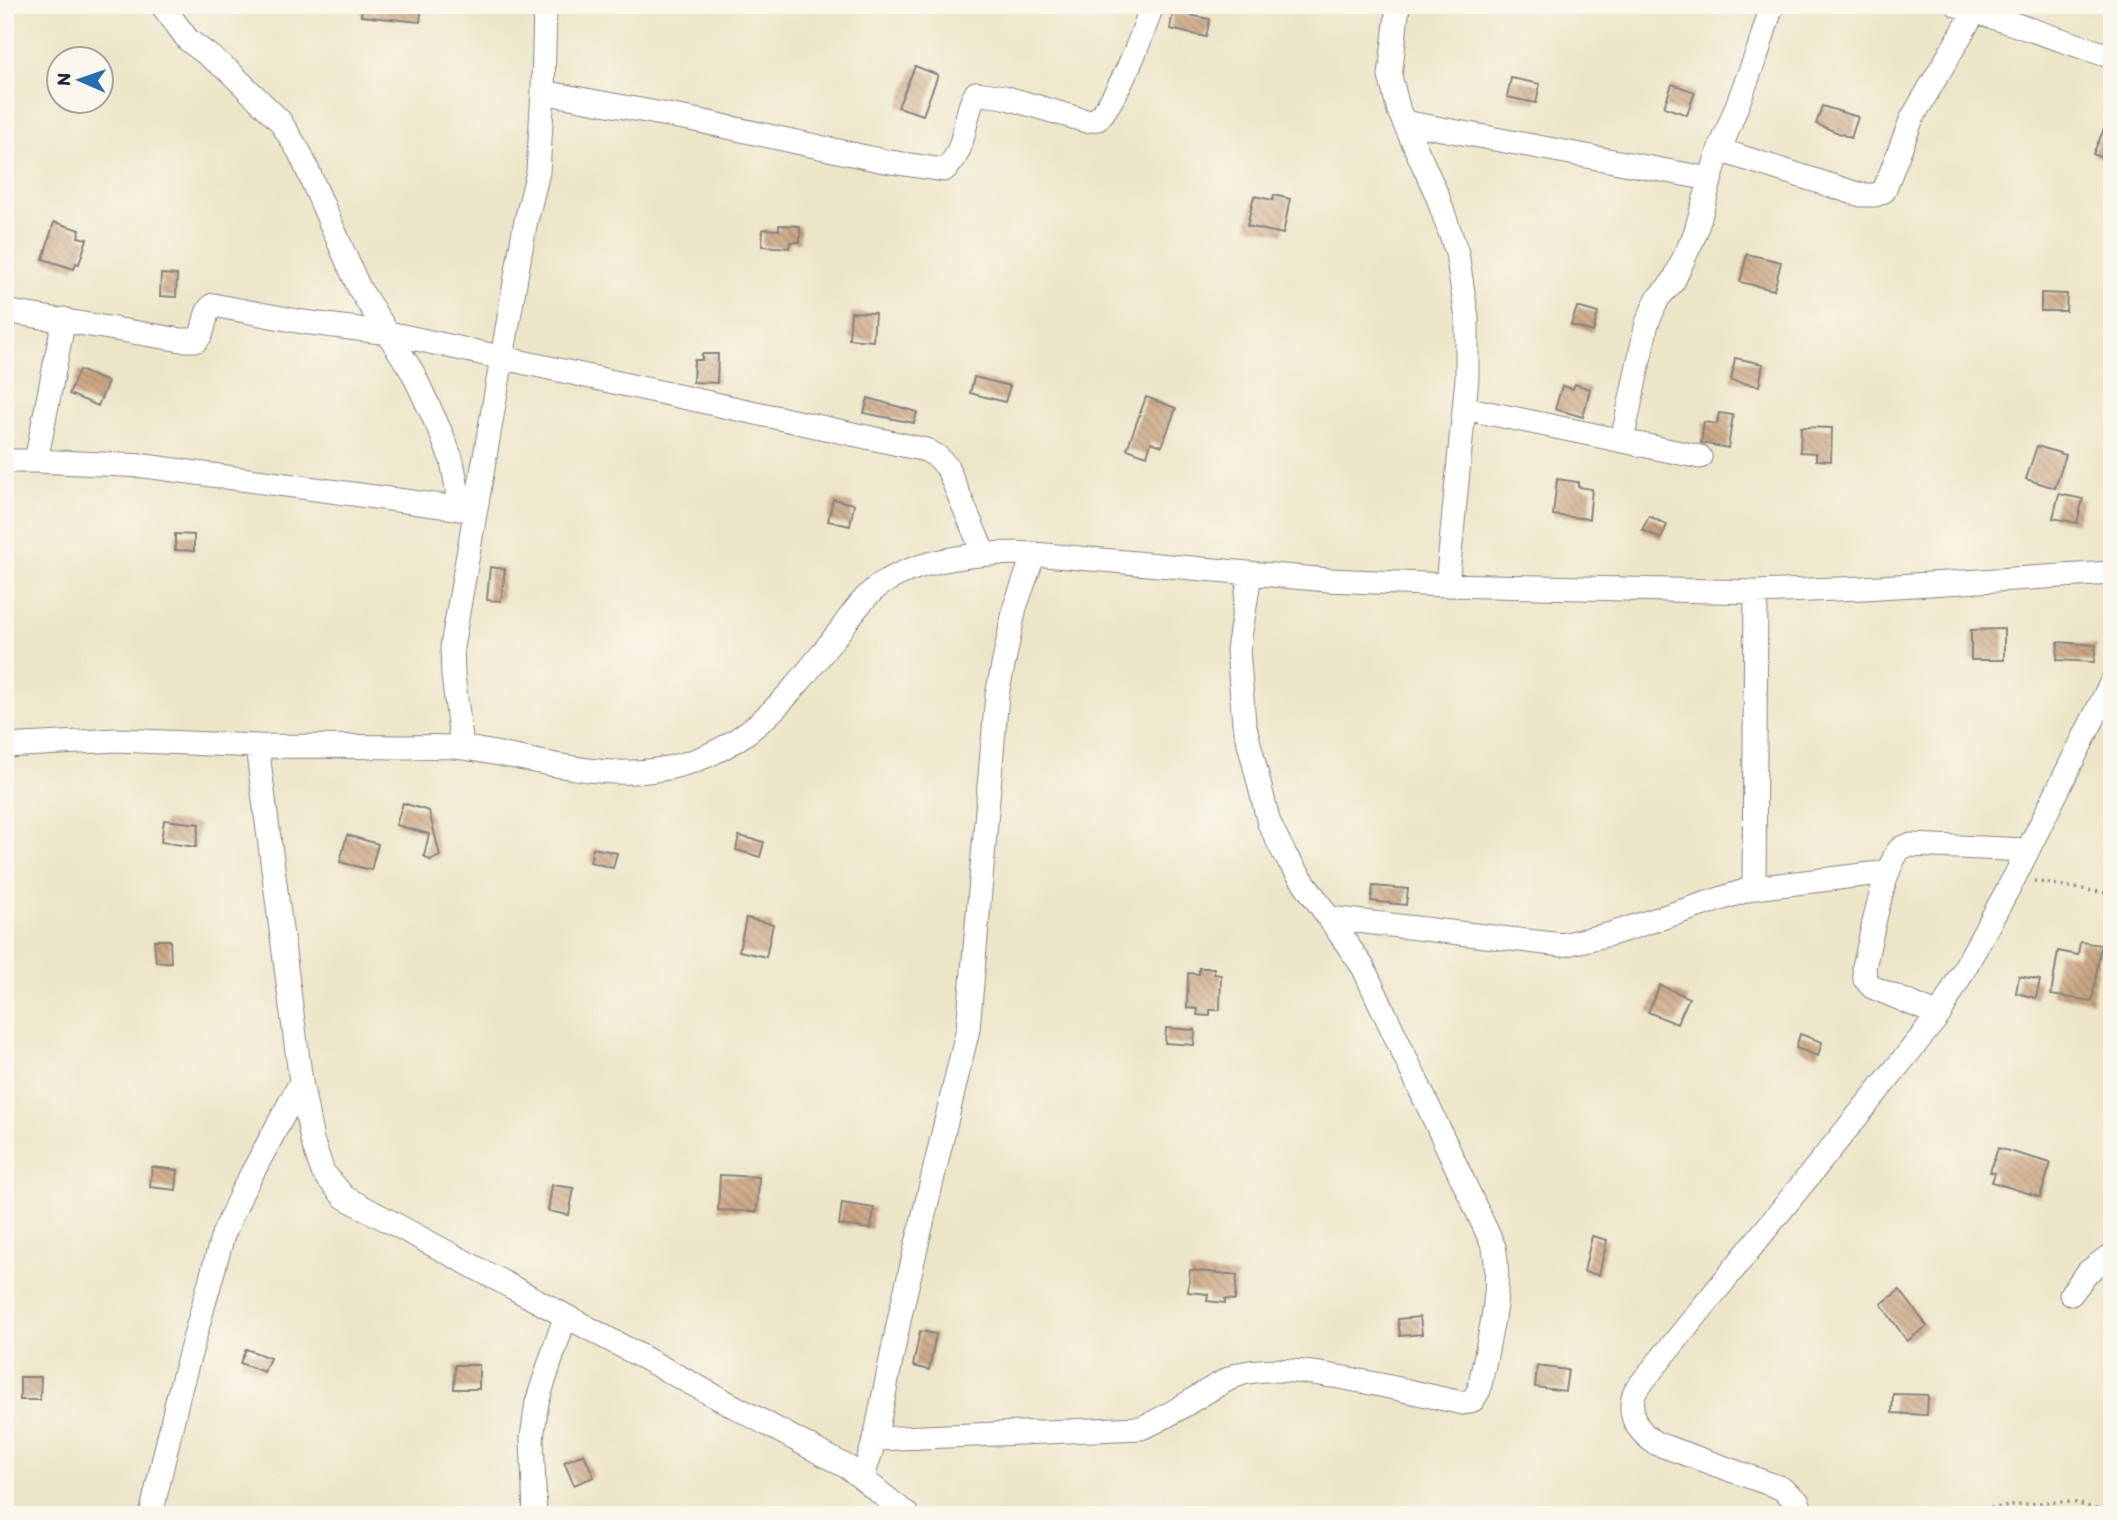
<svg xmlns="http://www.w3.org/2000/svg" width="2117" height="1520" viewBox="0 0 2117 1520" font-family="Itim,sans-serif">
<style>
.building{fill:url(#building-back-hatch)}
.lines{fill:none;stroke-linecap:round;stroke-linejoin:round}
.minor-casing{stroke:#878481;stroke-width:25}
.path{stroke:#878481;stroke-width:3.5;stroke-dasharray:2 5;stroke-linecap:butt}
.minor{stroke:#fff;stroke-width:23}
</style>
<defs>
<pattern id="building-back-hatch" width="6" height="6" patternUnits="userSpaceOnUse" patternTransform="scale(1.75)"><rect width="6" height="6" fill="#cba582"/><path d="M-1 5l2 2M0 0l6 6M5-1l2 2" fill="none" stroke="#a4866c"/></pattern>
</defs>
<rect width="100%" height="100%" fill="#fbf7ec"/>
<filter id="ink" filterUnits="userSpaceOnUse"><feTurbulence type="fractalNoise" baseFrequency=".0143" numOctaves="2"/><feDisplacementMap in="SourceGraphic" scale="14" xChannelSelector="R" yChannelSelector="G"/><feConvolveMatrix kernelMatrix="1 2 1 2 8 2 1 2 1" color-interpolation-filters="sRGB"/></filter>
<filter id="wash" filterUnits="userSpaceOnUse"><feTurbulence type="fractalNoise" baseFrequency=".00686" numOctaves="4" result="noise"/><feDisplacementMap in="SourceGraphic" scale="28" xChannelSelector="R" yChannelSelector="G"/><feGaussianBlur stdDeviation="1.57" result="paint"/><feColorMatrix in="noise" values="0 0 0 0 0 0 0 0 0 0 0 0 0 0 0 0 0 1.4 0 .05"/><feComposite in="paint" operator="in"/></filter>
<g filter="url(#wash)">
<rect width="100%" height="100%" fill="#ece5c7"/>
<g id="blocks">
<path class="building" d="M362,5H422L420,22L361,16Z
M1173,12L1210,19L1206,37L1170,29Z
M915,66L938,75L923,115L898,107Z
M1511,78L1540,84L1536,103L1507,97Z
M1672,84L1695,92L1687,115L1664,107Z
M1822,106L1858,117L1851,138L1816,124Z
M2112,111V162L2093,154Z
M1274,195L1290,199L1283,234L1247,226L1254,196L1273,200Z
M54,222L80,230L78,237L87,239L79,264L76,263L74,269L43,259Z
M779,225L800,226V242H790L789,248L762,246L763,229L779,230Z
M1747,254L1781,262L1774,290L1740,282Z
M161,274L177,275L176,297L160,296Z
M2041,293L2067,294L2066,311H2041Z
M1577,307L1598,313L1593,332L1571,325Z
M851,312L875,313L873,341L849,339Z
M702,354H718L717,383L693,382L694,360H702Z
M1735,358L1763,364L1759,386L1731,381Z
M79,370L108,382L98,406L69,394Z
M974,377L1010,386L1005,402L970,393Z
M1575,384L1590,389L1583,417L1555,409L1562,386L1573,389Z
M1146,397L1176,408L1162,446L1151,442L1147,456L1127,449Z
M868,398L917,412L914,423L864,413Z
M1719,413L1733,415L1728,448L1701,443L1704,422L1717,424Z
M1801,427L1832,428L1831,461L1816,460V453L1800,452Z
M2037,446L2066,455L2055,488L2026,479Z
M1557,479L1578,482V487L1592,489L1589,519L1553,515Z
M2059,494L2083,499L2077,523L2053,518Z
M833,499L854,504L850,526L828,521Z
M1649,516L1667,525L1661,539L1642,530Z
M175,534L194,535V551L175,550Z
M490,567L505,569L501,601L487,600Z
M2004,629V660H1971V630Z
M2058,642L2096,645L2094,662L2057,660Z
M403,803L429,811L440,856L430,860L424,856L429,834L396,825Z
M164,820L199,824L196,847L161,842Z
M347,835L378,844L371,870L340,862Z
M739,836L764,842L760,857L736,850Z
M593,848L617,853L613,868L590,862Z
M1373,886L1408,889L1406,905L1371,901Z
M746,918L773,924L766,957L739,951Z
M154,940H170L171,962H156Z
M2080,942L2101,945L2092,1001L2051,995L2058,951L2078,955Z
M1199,968H1214V974L1221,975L1220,1010H1210V1016L1197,1015L1198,1009L1187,1008L1188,973L1199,974Z
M2019,976L2040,980L2036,998L2016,993Z
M1660,985L1689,998L1677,1024L1648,1012Z
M1166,1028L1195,1030L1194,1045L1165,1043Z
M1800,1034L1822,1042L1818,1056L1796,1048Z
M1998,1148L2051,1163L2040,1197L1992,1182L1995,1173L1990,1172Z
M152,1167L178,1170L176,1190L150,1187Z
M720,1175L759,1177L757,1212L718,1210Z
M552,1185L574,1188L569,1215L548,1211Z
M842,1203L874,1208L871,1229L839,1225Z
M1592,1236L1607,1240L1599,1275L1584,1272Z
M1190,1270L1237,1275L1235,1300L1225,1299V1303L1207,1301L1208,1294L1188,1292Z
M1900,1290L1927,1326L1907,1341L1881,1304Z
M1420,1317L1422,1334L1400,1336L1398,1319Z
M920,1331L936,1334L929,1370L913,1366Z
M246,1349L270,1358L264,1372L240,1363Z
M455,1365H479V1389H454Z
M1537,1366L1568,1370L1565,1391L1535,1387Z
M20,1377H41L40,1400H20Z
M1893,1394L1928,1395L1927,1415L1892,1413Z
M584,1454L594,1477L574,1485L564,1462Z"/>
</g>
</g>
<g filter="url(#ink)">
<use href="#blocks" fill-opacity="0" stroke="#878481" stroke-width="2"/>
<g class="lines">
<defs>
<path id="minor" d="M162,5L188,40L229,71L280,121L300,153L359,288L413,373L441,433L452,461L457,488L458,509
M1398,5L1390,76L1399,111L1437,195L1457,253L1467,318V378L1447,585
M1957,5L2112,57
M543,92L700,121L884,161L944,170C968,151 962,116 976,93L1004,97L1086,121L1098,119C1121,91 1141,40 1152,5
M1404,122L1710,179
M1719,150L1861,195H1875L1884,191L1912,118L1975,11
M5,311L181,340H197C207,330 202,314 213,305L303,322L389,333L926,450L938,457L947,467L984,554
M1464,408L1700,457
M1622,441L1647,323L1658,298L1673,282L1695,234L1716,160L1758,51L1772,5
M5,461H36L145,466L471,510
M36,461L64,319
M5,746L117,740L257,746
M462,747L453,675L452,647L525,225L538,172L543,92L545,5
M1754,888L1756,592
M1330,918L1562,945L1611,934L1754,888L1888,872
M1939,1015L1872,987L1865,979L1864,967C1871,938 1882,876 1897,853C1900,847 1905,846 1911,845L2028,850
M2071,1294L2088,1272L2112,1254
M875,1439L1141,1428C1175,1415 1202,1391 1235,1376C1281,1356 1411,1393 1463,1403L1473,1400L1479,1390C1487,1344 1503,1294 1494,1247L1363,967L1285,855L1269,823L1244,723L1238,650L1250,574
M863,1477L875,1439L901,1311L968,1029L997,695L1015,607L1034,554
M151,1515L178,1397L223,1235L242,1192L301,1082
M535,1515L532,1438L537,1402L565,1317
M908,1515L849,1468L344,1197L323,1172L312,1140L301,1082L257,746C303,746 349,746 395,747C417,747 442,745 464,748C537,758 610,786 684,764C756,743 794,689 838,633C851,616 863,597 880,585C920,558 987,551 1034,554L1328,580L1447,585L1756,592L1863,588L2112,573
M1803,1515L1798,1502L1781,1488L1655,1443C1635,1429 1627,1414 1635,1391L1939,1015L2014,878L2112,681"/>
</defs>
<use href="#minor" class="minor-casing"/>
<path class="path" d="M2034,881L2112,894
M1928,1515L2048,1502H2073L2112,1514"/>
<use href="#minor" class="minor"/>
</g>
</g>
<rect width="2117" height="1520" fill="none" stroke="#fbf7ec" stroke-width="28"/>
<g transform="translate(80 80) rotate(272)"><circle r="33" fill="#fbf7ec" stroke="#a4a2a5" stroke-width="2"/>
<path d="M0-5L12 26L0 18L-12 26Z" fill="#1f6fb2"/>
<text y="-10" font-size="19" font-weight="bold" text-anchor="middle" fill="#22223b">N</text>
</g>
</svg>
